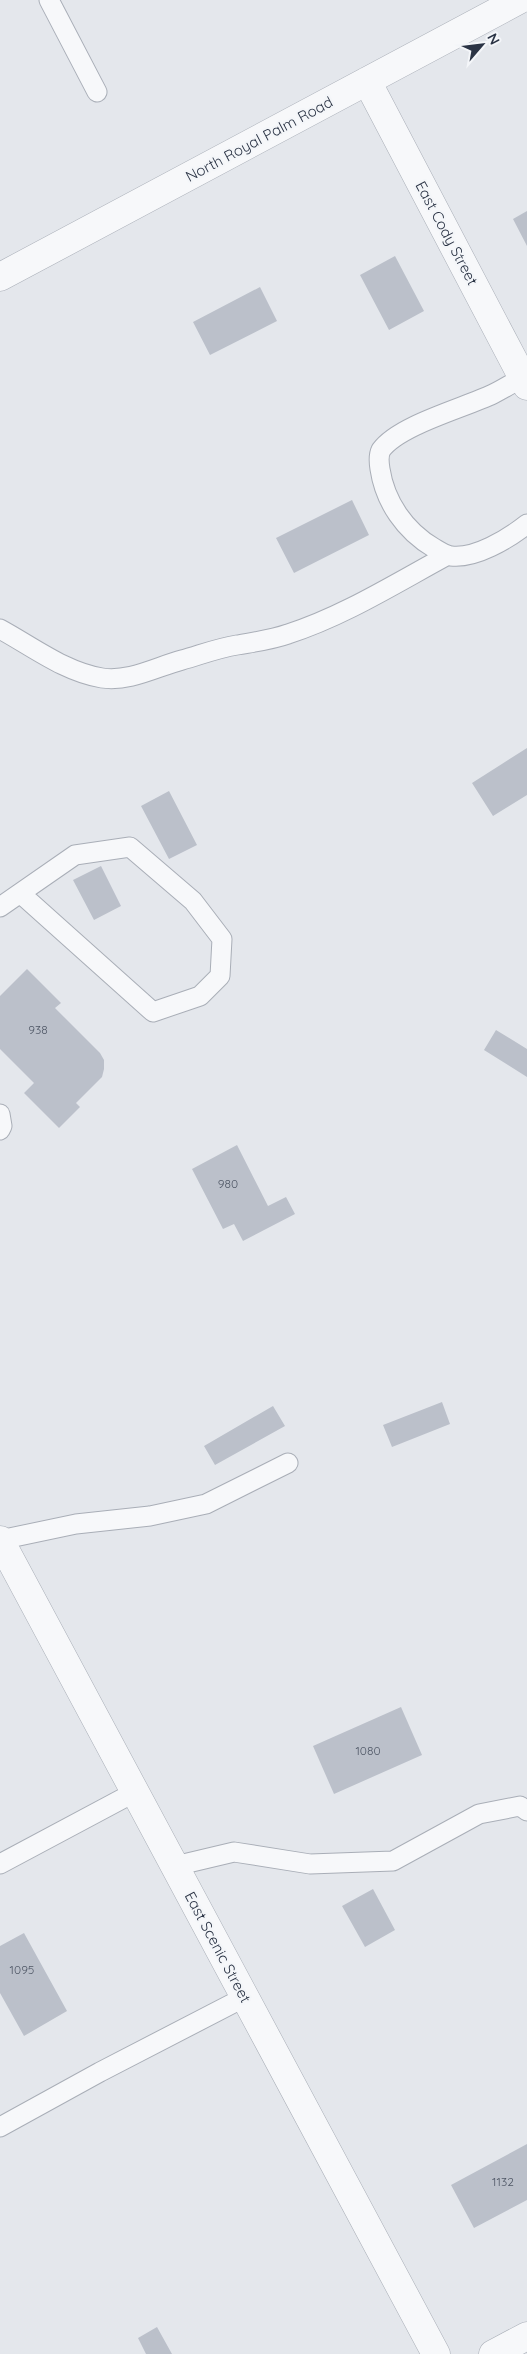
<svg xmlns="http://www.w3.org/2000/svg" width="527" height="2354" viewBox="0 0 527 2354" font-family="Quicksand,sans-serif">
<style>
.building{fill:#bbc0ca}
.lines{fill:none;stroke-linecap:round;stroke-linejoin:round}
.service-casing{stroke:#a9aeb7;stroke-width:21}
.minor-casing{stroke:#a9aeb7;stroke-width:29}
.service{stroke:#f7f8fa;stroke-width:19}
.minor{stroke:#f7f8fa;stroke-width:28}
.labels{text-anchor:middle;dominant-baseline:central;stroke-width:4.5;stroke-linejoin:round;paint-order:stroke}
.number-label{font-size:12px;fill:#4f5766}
.street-label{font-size:15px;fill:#2b3445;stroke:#f4f6f9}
</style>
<rect width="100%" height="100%" fill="#e4e7ec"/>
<path class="building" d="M527,211V246L513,219Z
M395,256L424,311L389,330L360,275Z
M260,287L277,321L210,355L193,322Z
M352,500L369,535L294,573L276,538Z
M527,748V795L493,816L472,783Z
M169,791L197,845L169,859L141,806Z
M101,866L121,906L94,920L73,880Z
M27,969L61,1003L55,1008L100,1053L104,1060V1069L102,1077L76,1103L80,1107L59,1128L24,1093L34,1083L0,1049V996Z
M496,1030L527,1049V1077L484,1050Z
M237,1145L268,1206L286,1197L295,1214L243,1241L234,1224L223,1229L192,1169Z
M442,1402L450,1424L392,1447L383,1425Z
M273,1406L285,1426L215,1465L204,1446Z
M401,1707L422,1755L334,1794L313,1746Z
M373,1889L395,1930L365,1947L342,1906Z
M24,1933L67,2011L24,2036L0,1993V1946Z
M527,2144V2200L474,2228L451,2185Z
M157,2327L172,2354H146L138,2338Z"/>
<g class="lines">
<defs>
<path id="service" d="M49,0L97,92
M523,377C513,383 503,389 493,394C464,408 399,425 381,450C378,456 379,463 380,469C385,502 405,531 434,548C439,551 445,555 451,556C475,559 508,539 527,524
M0,629C33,647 65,672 102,678C130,682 156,667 182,660C200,655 218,648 237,645C254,642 271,640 288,634C344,616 396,583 448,555
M0,907L75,855L130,847L193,901L222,939L220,976L200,996L153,1012L20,893
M0,1114L2,1126L0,1130
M0,1540L76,1524L150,1516L206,1504L288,1463
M0,1864L135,1792
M175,1866L234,1852L310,1864L393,1861L479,1814L520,1806L527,1811
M0,2127L100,2072L245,1997"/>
<path id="minor" d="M367,81L527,386
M0,277L519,0
M0,1540L436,2354
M493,2354L527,2336"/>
</defs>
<use href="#service" class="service-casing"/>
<use href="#minor" class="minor-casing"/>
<use href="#service" class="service"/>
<use href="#minor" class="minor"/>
</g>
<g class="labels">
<g class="number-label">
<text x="38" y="1029">938</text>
<text x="228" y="1183">980</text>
<text x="368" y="1750">1080</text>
<text x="22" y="1969">1095</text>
<text x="503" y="2181">1132</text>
</g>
<g class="street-label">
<text transform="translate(259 139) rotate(-28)">North Royal Palm Road</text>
<text transform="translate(447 233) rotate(62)">East Cody Street</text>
<text transform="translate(218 1947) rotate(62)">East Scenic Street</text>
</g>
</g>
<g transform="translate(482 45) rotate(62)" stroke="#f4f6f9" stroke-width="4" paint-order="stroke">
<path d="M0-4L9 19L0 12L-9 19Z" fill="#2b3445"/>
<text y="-8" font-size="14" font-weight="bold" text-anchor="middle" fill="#2b3445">N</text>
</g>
</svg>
